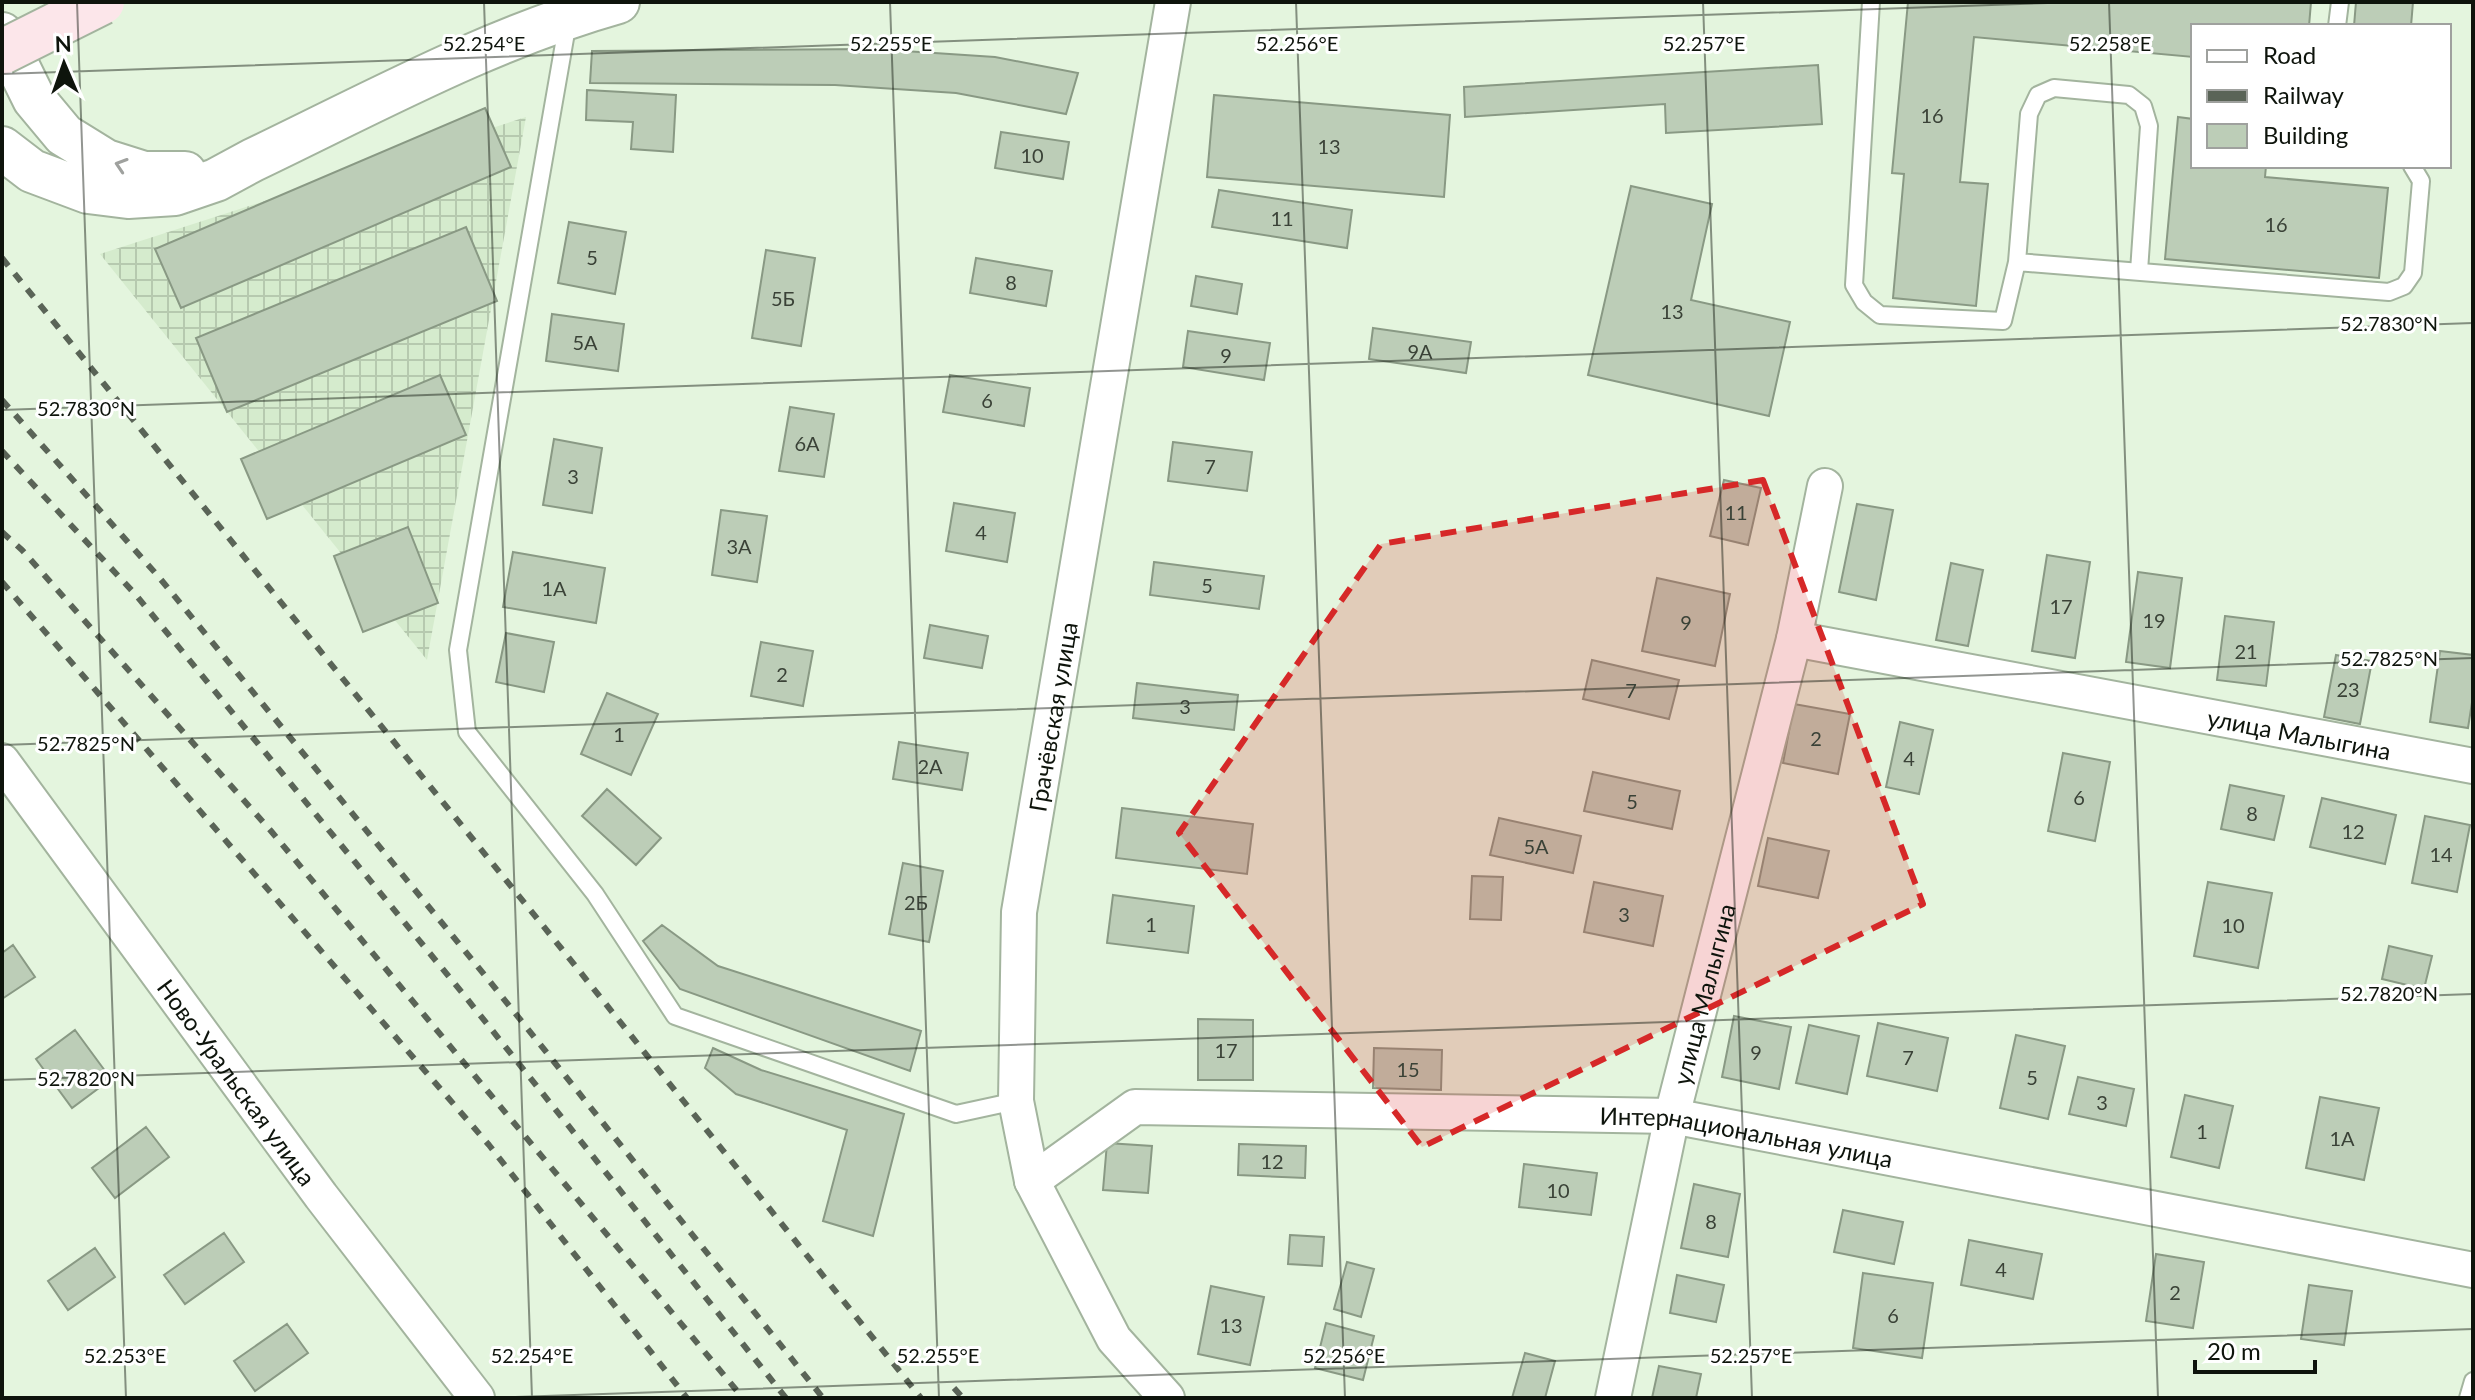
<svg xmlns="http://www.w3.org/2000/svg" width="2475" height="1400" viewBox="0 0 2475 1400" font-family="Lato,sans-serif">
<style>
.industrial{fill:url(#industrial-grid)}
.building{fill:#bccdb7;stroke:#899984;stroke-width:2}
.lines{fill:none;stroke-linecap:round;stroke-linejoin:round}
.service-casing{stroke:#a3b49e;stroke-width:20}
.minor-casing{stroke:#a3b49e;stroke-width:38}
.tertiary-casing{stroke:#a3b49e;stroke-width:46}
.service{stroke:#fff;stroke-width:16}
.minor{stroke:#fff;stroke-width:34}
.tertiary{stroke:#fff;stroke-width:42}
.rail{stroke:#5a6457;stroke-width:6;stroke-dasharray:10 10;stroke-linecap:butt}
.secondary-bridge-casing{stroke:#a3b49e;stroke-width:48;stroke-linecap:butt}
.secondary-bridge{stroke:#fce6ea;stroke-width:44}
.oneway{stroke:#9fa19e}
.marked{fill:#d62828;fill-opacity:0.2;stroke:#d62828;stroke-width:6;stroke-dasharray:16 10;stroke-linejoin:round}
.ticks{fill:none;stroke:#0e140c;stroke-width:2;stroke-opacity:0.45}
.labels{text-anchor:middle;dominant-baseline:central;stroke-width:6;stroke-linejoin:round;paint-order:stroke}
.number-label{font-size:20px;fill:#3a4237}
.street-label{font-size:24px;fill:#0e140c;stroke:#fff}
.ticks-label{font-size:20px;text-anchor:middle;fill:#0e140c;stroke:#fff;stroke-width:6;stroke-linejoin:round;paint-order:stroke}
</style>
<defs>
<pattern id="industrial-grid" width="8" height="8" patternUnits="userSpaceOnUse" patternTransform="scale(2)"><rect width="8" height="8" fill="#d5ebcd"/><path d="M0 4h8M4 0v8" fill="none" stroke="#b6c9af"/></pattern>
</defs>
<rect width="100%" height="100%" fill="#e4f5de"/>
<path class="industrial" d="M526,117L427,660L100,254Z"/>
<path class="building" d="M1908,2H2311L2309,26H2193V57L1974,37L1960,182L1988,184L1976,306L1893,298L1904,174L1892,173Z
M2356,2H2413L2411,26H2354Z
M874,49L995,57L1078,73L1066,114L956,93L835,85L590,83L592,51Z
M1818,65L1822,124L1666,133L1665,104L1465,117L1464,87Z
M587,90L676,95L673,152L631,149L633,122L586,120Z
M1214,95L1450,115L1444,197L1207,177Z
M485,108L511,167L181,308L155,249Z
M2178,117L2193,119V166H2266L2265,177L2388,188L2379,278L2165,259Z
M1001,132L1069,142L1063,179L995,168Z
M1631,186L1712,204L1691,300L1790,322L1769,416L1588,375Z
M1219,190L1352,210L1347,248L1212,227Z
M569,222L626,232L615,294L558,283Z
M466,227L497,301L227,412L196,338Z
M766,250L815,258L801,346L752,338Z
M976,258L1052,271L1046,306L970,293Z
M1196,276L1242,284L1237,314L1191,306Z
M552,314L624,324L618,371L546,361Z
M1373,328L1471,342L1466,373L1369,359Z
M1188,331L1270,343L1264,380L1183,367Z
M440,375L466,435L267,519L241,459Z
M950,375L1030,388L1024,426L943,412Z
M790,407L834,414L824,477L779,471Z
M554,439L602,448L592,513L543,505Z
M1173,442L1252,452L1247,491L1168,481Z
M1724,480L1761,488L1748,545L1710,536Z
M954,503L1015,513L1007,562L946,551Z
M1857,504L1893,510L1876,600L1839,592Z
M721,510L767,516L757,582L712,575Z
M408,527L438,603L363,632L334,556Z
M513,552L605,568L596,623L503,607Z
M2047,555L2090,562L2075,658L2032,651Z
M1154,562L1264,576L1259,609L1150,595Z
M1951,563L1983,570L1968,646L1936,640Z
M2138,572L2182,578L2170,668L2126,662Z
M1657,578L1730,594L1715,666L1642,651Z
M2225,616L2274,622L2266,686L2217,680Z
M930,625L988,636L982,668L924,658Z
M506,633L554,642L544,692L496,682Z
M761,642L813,651L803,706L751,696Z
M2440,651L2473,655V696L2468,728L2430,722Z
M2336,655L2372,661L2360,724L2324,717Z
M1592,660L1679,680L1669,719L1583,699Z
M1137,683L1238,695L1234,730L1133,718Z
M607,693L658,714L631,775L581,754Z
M1794,704L1850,714L1838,774L1783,763Z
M1900,722L1933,730L1919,794L1886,787Z
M899,742L968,753L962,790L893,779Z
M2063,753L2110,762L2095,841L2048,831Z
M1593,772L1680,791L1672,829L1584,811Z
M2230,785L2284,796L2274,840L2221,829Z
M607,789L661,838L636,865L582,816Z
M2322,798L2396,815L2385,864L2310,847Z
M1122,808L1253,824L1247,874L1116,858Z
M2425,816L2470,825L2457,892L2412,883Z
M1499,818L1581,836L1573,873L1490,855Z
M1768,838L1829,851L1818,898L1758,886Z
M903,863L943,871L929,942L889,934Z
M1472,876L1503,877L1501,920L1470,919Z
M1594,882L1663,896L1653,946L1584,932Z
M2208,882L2272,893L2258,968L2194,956Z
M1113,895L1194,906L1188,953L1107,943Z
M662,925L718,966L921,1031L910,1071L680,989L643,941Z
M13,945L35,977L2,999V953Z
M2389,946L2432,956L2424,989L2382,979Z
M1734,1016L1791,1027L1779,1089L1722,1077Z
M1198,1019L1253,1020V1080H1198Z
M1878,1023L1948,1038L1937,1091L1867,1076Z
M1809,1025L1859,1036L1847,1094L1796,1083Z
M75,1030L111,1079L72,1108L36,1059Z
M2016,1035L2065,1046L2048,1119L2000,1108Z
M713,1048L761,1070L904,1114L873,1236L823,1221L847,1130L736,1094L705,1068Z
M1374,1048L1442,1050L1441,1090L1373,1088Z
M2078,1077L2134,1089L2126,1126L2069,1114Z
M2185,1095L2233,1106L2219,1168L2171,1157Z
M2320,1097L2379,1108L2364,1180L2306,1168Z
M146,1127L169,1157L115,1198L92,1168Z
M1107,1143L1152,1146L1148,1193L1103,1190Z
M1239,1144L1306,1146L1305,1178L1238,1175Z
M1524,1164L1597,1173L1591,1215L1519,1207Z
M1694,1184L1740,1194L1728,1257L1681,1248Z
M1843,1210L1903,1222L1894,1264L1834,1252Z
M224,1233L244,1262L185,1304L164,1275Z
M1290,1235L1324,1237L1322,1266L1288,1264Z
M1969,1240L2042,1254L2033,1299L1961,1285Z
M95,1248L115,1277L68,1310L48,1281Z
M2156,1254L2204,1262L2193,1328L2146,1321Z
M1347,1262L1374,1269L1361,1317L1334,1309Z
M1863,1273L1933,1283L1922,1358L1853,1348Z
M1677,1275L1724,1285L1716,1322L1670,1313Z
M2309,1285L2352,1291L2344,1345L2301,1339Z
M1211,1286L1264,1297L1250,1365L1198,1354Z
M1326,1323L1374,1336L1363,1380L1315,1368Z
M287,1324L308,1353L255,1391L234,1361Z
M1525,1353L1555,1361L1545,1398H1512Z
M1659,1366L1701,1374L1696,1398H1652Z"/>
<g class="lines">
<defs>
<path id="service" d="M1871,2L1854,285L1864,302L1880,315L2003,321L2017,262L2389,292L2404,286L2413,273L2421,181L2412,166
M568,21L458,650L467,732L595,894L675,1016L956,1114L1016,1101
M2337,26L2340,2
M2017,262L2029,114L2038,95L2054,88L2129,95L2143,106L2149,126L2139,271
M2468,1398L2473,1381"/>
<g id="minor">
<path id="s1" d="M1794,639L2473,766"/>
<path id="s2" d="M2,761L321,1196L477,1398"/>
<path id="s3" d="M1032,1181L1135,1107L1672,1116L2473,1270"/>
<path id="s4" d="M1167,1398L1114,1339L1032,1181L1016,1101L1019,912L1173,2"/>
<path id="s5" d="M1613,1398L1672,1116L1794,639L1825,486"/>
</g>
<path id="tertiary" d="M2,34L34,99L64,135L106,161L144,173H185
M2,148L32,171L88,192L128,197L175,194L216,180L253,160C372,103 490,38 618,2"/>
</defs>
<use href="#service" class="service-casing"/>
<use href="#minor" class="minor-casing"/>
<use href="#tertiary" class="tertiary-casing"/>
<use href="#service" class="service"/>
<use href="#minor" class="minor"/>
<use href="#tertiary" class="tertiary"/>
<path class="rail" d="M2,258L561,948L921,1398
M2,400L158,576L487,978L823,1398
M2,451L136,595L464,995L786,1398
M2,532L22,550L271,831L743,1398
M2,582L489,1145L687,1398
M954,1388L963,1398"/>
<defs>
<path id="secondary-bridge" d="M2,52L102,2"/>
</defs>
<use href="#secondary-bridge" class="secondary-bridge-casing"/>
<use href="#secondary-bridge" class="secondary-bridge"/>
</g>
<defs><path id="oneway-chevron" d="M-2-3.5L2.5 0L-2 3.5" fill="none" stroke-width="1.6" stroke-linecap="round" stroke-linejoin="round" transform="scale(2)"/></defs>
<use class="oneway" href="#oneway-chevron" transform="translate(121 165) rotate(-162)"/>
<path class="marked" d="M1763,480L1923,904L1422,1147L1179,833L1381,544Z"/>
<path class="ticks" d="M77,2L126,1398M484,2L532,1398M890,2L939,1398M1296,2L1345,1398M1703,2L1752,1398M2109,2L2158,1398M2,74L2078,2M2,410L2473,323M2,745L2473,658M2,1080L2473,994M488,1398L2473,1329"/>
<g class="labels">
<g class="number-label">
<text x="1932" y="115">16</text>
<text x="1329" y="146">13</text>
<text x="1032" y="155">10</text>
<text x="1282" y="218">11</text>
<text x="2276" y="224">16</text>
<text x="592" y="257">5</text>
<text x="1011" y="282">8</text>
<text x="783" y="298">5Б</text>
<text x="1672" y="311">13</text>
<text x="585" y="342">5А</text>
<text x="1420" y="351">9А</text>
<text x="1226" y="355">9</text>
<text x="987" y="400">6</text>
<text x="807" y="443">6А</text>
<text x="1210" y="466">7</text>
<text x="573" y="476">3</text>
<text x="1736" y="512">11</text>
<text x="981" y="532">4</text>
<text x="739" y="546">3А</text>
<text x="1207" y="585">5</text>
<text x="554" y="588">1А</text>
<text x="2061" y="606">17</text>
<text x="2154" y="620">19</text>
<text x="1686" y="622">9</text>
<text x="2246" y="651">21</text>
<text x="782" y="674">2</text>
<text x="2348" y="689">23</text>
<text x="1631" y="690">7</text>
<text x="1185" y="706">3</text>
<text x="619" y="734">1</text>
<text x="1816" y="738">2</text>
<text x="1909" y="758">4</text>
<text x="930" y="766">2А</text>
<text x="2079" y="797">6</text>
<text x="1632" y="801">5</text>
<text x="2252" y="813">8</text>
<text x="2353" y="831">12</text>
<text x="1536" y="846">5А</text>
<text x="2441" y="854">14</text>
<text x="916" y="902">2Б</text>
<text x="1624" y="914">3</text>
<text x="1151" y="924">1</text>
<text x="2233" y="925">10</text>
<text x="1226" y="1050">17</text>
<text x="1756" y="1052">9</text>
<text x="1908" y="1057">7</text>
<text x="1408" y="1069">15</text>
<text x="2032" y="1077">5</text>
<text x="2102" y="1102">3</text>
<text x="2202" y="1131">1</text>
<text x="2342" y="1138">1А</text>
<text x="1272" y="1161">12</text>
<text x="1558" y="1190">10</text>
<text x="1711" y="1221">8</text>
<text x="2001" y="1269">4</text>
<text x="2175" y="1292">2</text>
<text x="1893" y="1315">6</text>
<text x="1231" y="1325">13</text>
</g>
<g class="street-label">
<text stroke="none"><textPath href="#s4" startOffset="726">Грачёвская улица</textPath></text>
<text stroke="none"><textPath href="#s1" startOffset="514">улица Малыгина</textPath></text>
<text stroke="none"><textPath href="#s5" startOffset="414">улица Малыгина</textPath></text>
<text stroke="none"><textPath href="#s2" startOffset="398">Ново-Уральская улица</textPath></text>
<text stroke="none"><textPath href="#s3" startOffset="740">Интернациональная улица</textPath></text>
</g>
</g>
<g class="ticks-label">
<text x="484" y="51">52.254°E</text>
<text x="891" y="51">52.255°E</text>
<text x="1297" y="51">52.256°E</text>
<text x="1704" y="51">52.257°E</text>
<text x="2110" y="51">52.258°E</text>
<text x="2389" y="331">52.7830°N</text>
<text x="86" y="416">52.7830°N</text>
<text x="2389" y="666">52.7825°N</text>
<text x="86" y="751">52.7825°N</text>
<text x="2389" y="1001">52.7820°N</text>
<text x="86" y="1086">52.7820°N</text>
<text x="125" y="1363">52.253°E</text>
<text x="532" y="1363">52.254°E</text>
<text x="938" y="1363">52.255°E</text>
<text x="1344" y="1363">52.256°E</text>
<text x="1751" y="1363">52.257°E</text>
</g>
<rect width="2475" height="1400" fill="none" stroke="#0e140c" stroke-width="8"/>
<rect x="2191" y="24" width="260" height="144" fill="#ffffff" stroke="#9fa19e" stroke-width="2"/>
<rect x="2207" y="50" width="40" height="12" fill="#ffffff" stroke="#9fa19e" stroke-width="2"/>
<text x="2263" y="64" font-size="24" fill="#0e140c">Road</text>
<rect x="2207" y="90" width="40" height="12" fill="#5a6457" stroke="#9fa19e" stroke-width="2"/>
<text x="2263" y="104" font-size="24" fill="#0e140c">Railway</text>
<rect x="2207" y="124" width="40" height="24" fill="#bccdb7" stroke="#9fa19e" stroke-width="2"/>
<text x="2263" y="144" font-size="24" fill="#0e140c">Building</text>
<g transform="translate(64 64) rotate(358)" stroke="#ffffff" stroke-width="6" paint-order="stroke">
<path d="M0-6L14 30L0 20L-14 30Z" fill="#0e140c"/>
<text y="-12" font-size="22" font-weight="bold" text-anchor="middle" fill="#0e140c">N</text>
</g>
<path d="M2195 1360v12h120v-12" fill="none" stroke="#0e140c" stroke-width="4"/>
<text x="2207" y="1360" font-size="24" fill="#0e140c" stroke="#ffffff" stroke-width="6" paint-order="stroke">20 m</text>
</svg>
